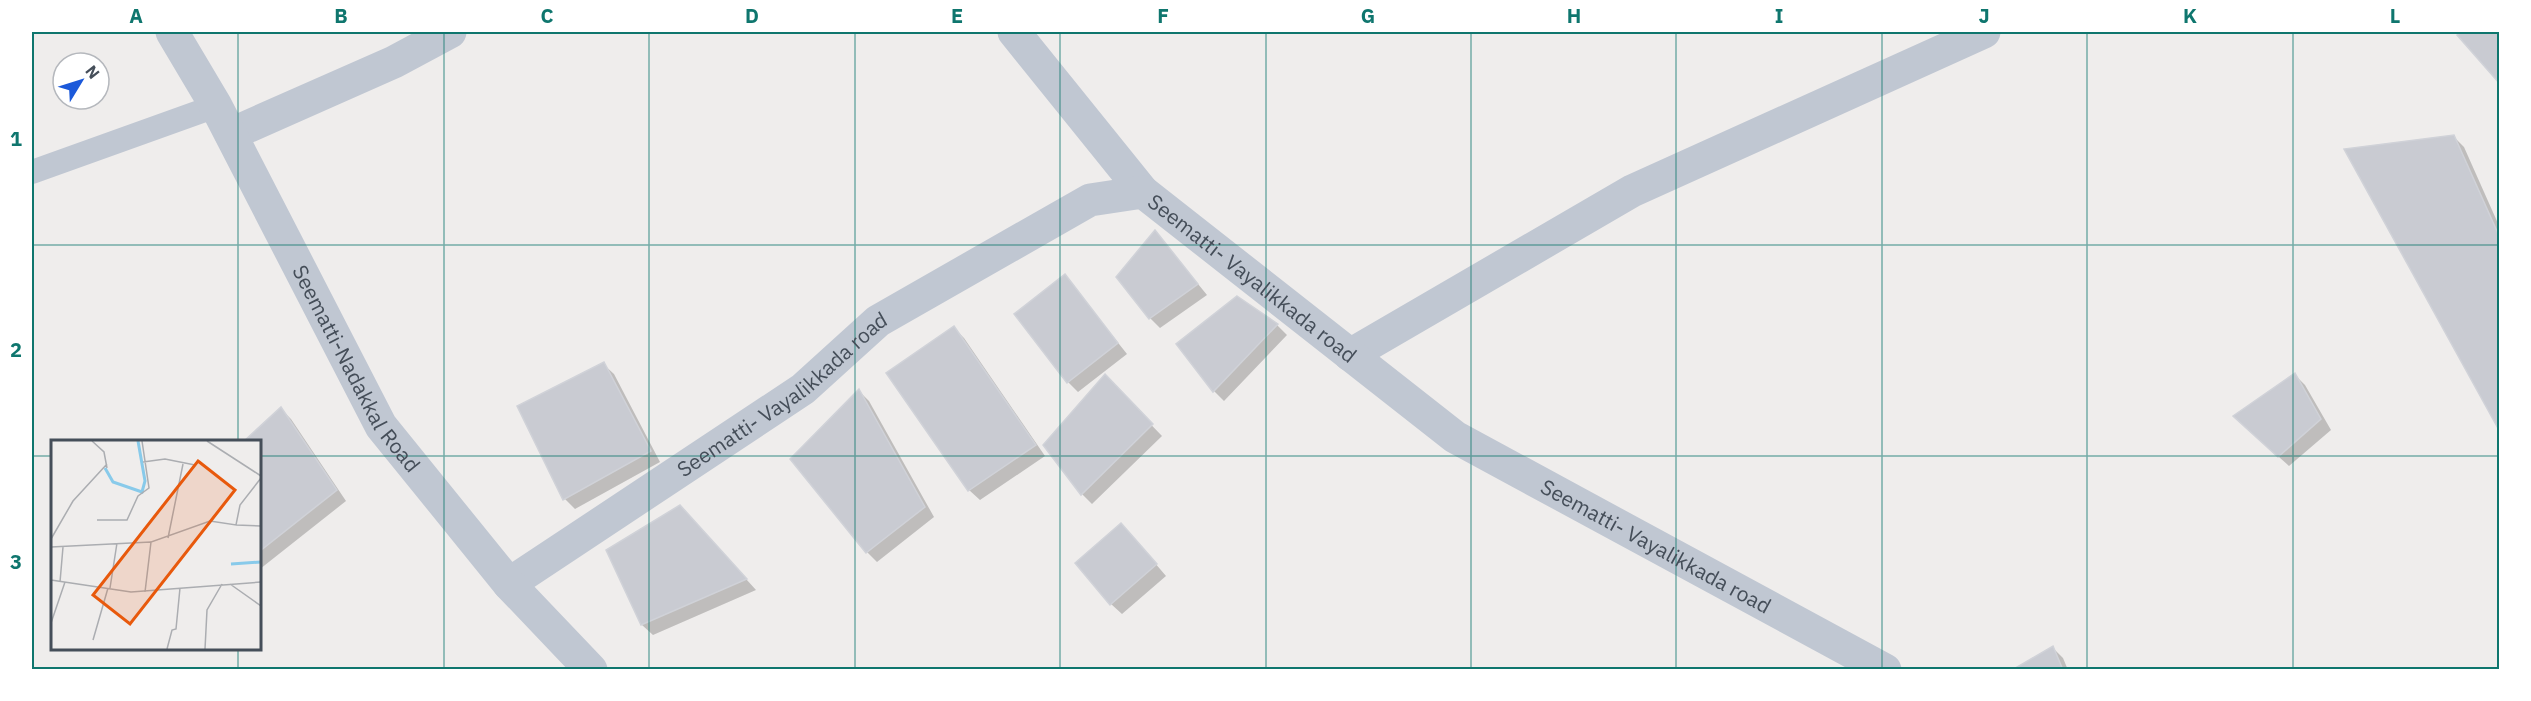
<svg xmlns="http://www.w3.org/2000/svg" width="2531" height="701" viewBox="0 0 2531 701" font-family="'IBM Plex Sans',sans-serif">
<style>
.shadow{fill:#0003}
.building{fill:#c9cbd2;stroke:#d0d2d8;stroke-width:1.5}
.lines{fill:none;stroke-linecap:round;stroke-linejoin:round}
.service{stroke:#c0c7d2;stroke-width:24}
.minor{stroke:#c0c7d2;stroke-width:33}
.tertiary{stroke:#c0c7d2;stroke-width:33}
.grid{fill:none;stroke:#0f766e;stroke-width:1.5;stroke-opacity:0.55}
.labels{text-anchor:middle;dominant-baseline:central;stroke-width:5;stroke-linejoin:round;paint-order:stroke}
.street-label{font-size:21px;fill:#454e59;stroke:#fff}
.inset-river{fill:none;stroke:#88caea;stroke-width:3}
.inset-road{fill:none;stroke:#abadb1;stroke-width:1.5}
.view{fill:#e8590c;fill-opacity:0.15;stroke:#e8590c;stroke-width:3}
.inset-edge{fill:none;stroke:#454e59;stroke-width:3}
.neatline{fill:none;stroke:#0f766e;stroke-width:2}
.grid-label{font-size:20px;text-anchor:middle;font-weight:bold;fill:#0f766e}
</style>
<rect width="100%" height="100%" fill="#efedec"/>
<path class="shadow" d="M2463,32H2500V82L2459,35Z
M2454,137L2464,147L2500,228V429Z
M1156,232L1207,295L1160,328L1150,318Z
M1065,276L1127,354L1078,392L1068,382Z
M1237,298L1277,325L1287,335L1224,401L1214,391Z
M954,328L964,338L1045,456L980,500L969,490L888,373Z
M603,364L614,374L660,462L575,509L565,499L519,407Z
M2295,375L2305,385L2331,430L2289,466L2245,427Z
M1105,377L1162,436L1092,504L1082,494Z
M859,391L869,401L934,517L877,562L867,552Z
M281,409L291,419L346,501L260,569V442Z
M690,517L756,590L653,635L642,625L608,550Z
M1131,535L1166,576L1122,614L1111,604Z
M2053,648L2063,658L2068,670H2015Z"/>
<path class="building" d="M2461,32H2500V84L2457,35Z
M2454,135L2500,238V432L2344,149Z
M1155,230L1198,284L1149,319L1116,277Z
M1065,274L1118,343L1067,383L1014,314Z
M1237,296L1278,324L1213,392L1176,344Z
M954,326L1036,445L968,491L886,373Z
M604,362L651,451L563,500L517,406Z
M2295,373L2321,419L2278,457L2233,416Z
M1105,374L1153,424L1081,495L1043,445Z
M859,389L925,507L866,553L790,459Z
M281,407L337,490L260,551V442H243Z
M680,505L747,579L641,625L606,550Z
M1121,523L1157,564L1110,605L1075,563Z
M2053,646L2063,670H2012Z"/>
<g class="lines">
<path class="service" d="M32,172L216,106"/>
<g class="minor">
<path d="M1014,32L1143,192"/>
<path d="M231,134L394,62L450,32"/>
<path d="M1350,355L1632,191L1984,32"/>
<path id="s1" d="M509,584L803,389L878,321L1090,200L1143,192L1455,437L1885,670"/>
</g>
<path class="tertiary" id="s2" d="M172,32L216,106L381,426L509,584L591,670"/>
</g>
<path class="grid" d="M238,32V442M444,32V670M649,32V670M855,32V670M1060,32V670M1266,32V670M1471,32V670M1676,32V670M1882,32V670M2087,32V670M2293,32V670M32,245H2500M32,456H52M260,456H2500M238,648V670"/>
<g class="labels">
<g class="street-label">
<text stroke="none"><textPath href="#s1" startOffset="891">Seematti- Vayalikkada road</textPath></text>
<text stroke="none"><textPath href="#s2" startOffset="384">Seematti-Nadakkal Road</textPath></text>
<text stroke="none"><textPath href="#s1" startOffset="333">Seematti- Vayalikkada road</textPath></text>
<text stroke="none"><textPath href="#s1" startOffset="1377">Seematti- Vayalikkada road</textPath></text>
</g>
</g>
<g transform="translate(51 440)">
<rect width="210" height="210" fill="#efedec"/>
<path class="inset-river" d="M54,28L62,42L91,52L94,41L87,1M180,124L210,122"/>
<path class="inset-road" d="M41,1L53,12L56,28M156,1L210,36M92,22L114,19L144,25M46,80H76L87,56L98,48L91,1M185,85L210,86M117,98L132,24M0,99L22,61L56,24M0,107L100,102M0,140L80,152L210,142M9,142L12,107M179,144L210,166M59,148L66,103M94,152L100,102L159,81L185,85L189,65L210,38M0,183L14,142M42,200L57,148M116,209L121,190L125,189L129,148M154,209L156,170L171,144"/>
<path class="view" d="M147,21L184,50L79,184L42,155Z"/>
<rect width="210" height="210" class="inset-edge"/>
</g>
<rect width="2531" height="701" fill="none" stroke="#ffffff" stroke-width="66"/>
<g transform="translate(81 81) rotate(52)"><circle r="28" fill="#ffffff" stroke="#b5b8bd" stroke-width="1.5"/>
<path d="M0-4.5L10 22L0 15L-10 22Z" fill="#1b59da"/>
<text y="-9" font-size="16" font-weight="bold" text-anchor="middle" fill="#454e59">N</text>
</g>
<rect x="33" y="33" width="2465" height="635" class="neatline"/>
<g class="grid-label">
<text x="136" y="23">A</text>
<text x="341" y="23">B</text>
<text x="547" y="23">C</text>
<text x="752" y="23">D</text>
<text x="957" y="23">E</text>
<text x="1163" y="23">F</text>
<text x="1368" y="23">G</text>
<text x="1574" y="23">H</text>
<text x="1779" y="23">I</text>
<text x="1984" y="23">J</text>
<text x="2190" y="23">K</text>
<text x="2395" y="23">L</text>
<text x="16" y="146">1</text>
<text x="16" y="357">2</text>
<text x="16" y="569">3</text>
</g>
</svg>
